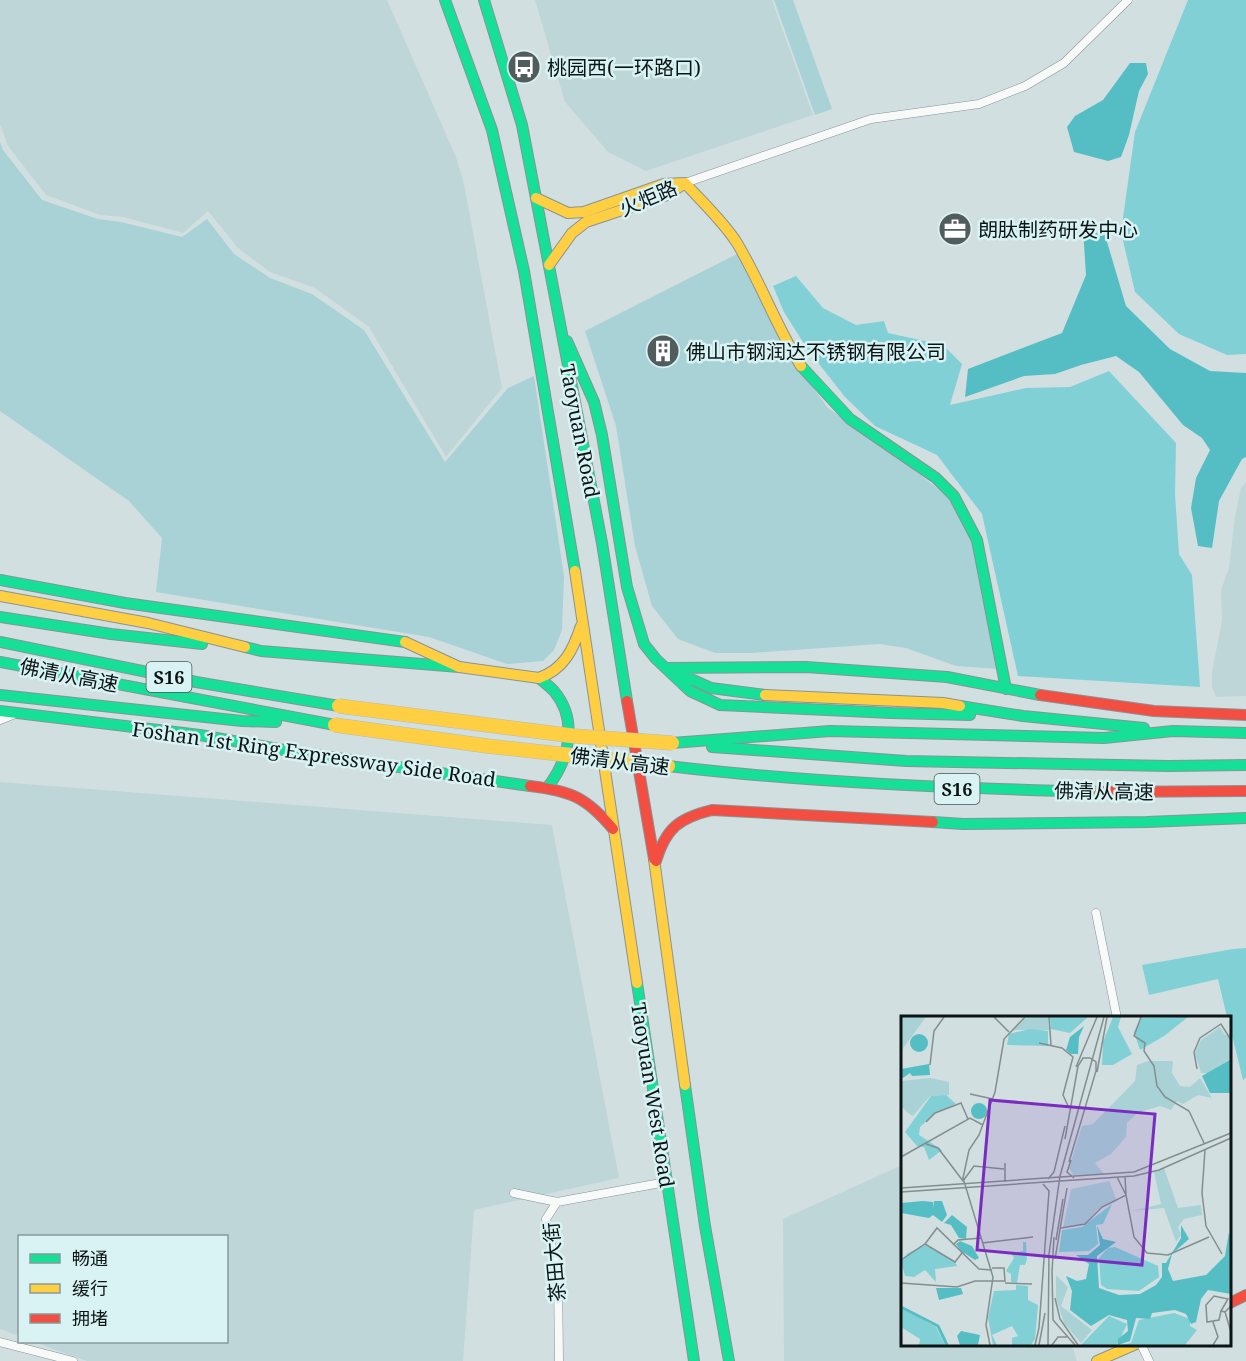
<svg xmlns="http://www.w3.org/2000/svg" width="1246" height="1361" viewBox="0 0 1246 1361" font-family="'Noto Serif','Noto Sans SC',serif">
<style>
.built{fill:#bfd6d8}
.green{fill:#a8d2d6}
.forest{fill:#81d0d6}
.water{fill:#55bec5}
.lines{fill:none;stroke-linecap:round;stroke-linejoin:round}
.street-casing{stroke:#899394;stroke-width:9}
.fast-casing{stroke:#899394;stroke-width:12}
.slow-casing{stroke:#899394;stroke-width:12}
.jam-casing{stroke:#899394;stroke-width:12}
.street{stroke:#f8fafa;stroke-width:8}
.fast{stroke:#16e098;stroke-width:10}
.slow{stroke:#ffcf43;stroke-width:10}
.jam{stroke:#f24e42;stroke-width:10}
.slow-bridge-casing{stroke:#b5bcbc;stroke-width:15;stroke-linecap:butt}
.slow-bridge{stroke:#ffcf43;stroke-width:14}
.labels{text-anchor:middle;dominant-baseline:central;stroke-width:5;stroke-linejoin:round;paint-order:stroke}
.shield{fill:#d9f2f3;stroke:#4a5758;stroke-width:1.5}
.shield-label{font-size:18px;font-weight:bold;fill:#0c1516}
.poi-label{font-size:20px;fill:#0c1516;stroke:#d9f2f3;text-anchor:start}
.street-label{font-size:20px;fill:#0c1516;stroke:#d9f2f3}
.inset-river{fill:none;stroke:#55bec5;stroke-width:3}
.inset-road{fill:none;stroke:#838e8f;stroke-width:1.5}
.view{fill:#7b2cbf;fill-opacity:0.15;stroke:#7b2cbf;stroke-width:3}
.inset-edge{fill:none;stroke:#0c1516;stroke-width:3}
</style>
<rect width="100%" height="100%" fill="#d2dfe0"/>
<path class="built" d="M0,0H387L456,157L464,184L502,388L446,457L369,327L315,288L270,272L238,248L208,211L183,233L123,217L100,215L46,195L8,146L0,124Z
M535,0H772L813,115L646,171L608,152L565,102Z
M1246,482V696L1216,697L1212,686V672L1222,620L1221,590L1229,568L1235,516L1241,488Z
M0,782L552,825L619,1178L474,1210L463,1361H87L34,1342H226V1236H20L19,1336L0,1329Z
M902,1165V1344L1072,1345L1077,1361H784L783,1219Z"/>
<path class="green" d="M774,0H793L832,109L815,115Z
M0,142L3,150L42,200L98,219L121,222L182,237L207,219L234,254L270,278L312,294L364,330L445,462L508,388L534,376L564,576L562,630L554,650L543,661L507,664L429,637L156,592L162,538L129,501L0,411Z
M739,253L794,362L828,408L895,455L947,496L975,542L1000,669L956,666L906,648L879,644L751,653H715L678,639L652,606L635,546L616,426L585,331Z"/>
<path class="forest" d="M1188,0H1246V354L1227,355L1179,334L1135,292L1121,232L1135,132Z
M796,276L823,308L856,325L884,321L888,333L943,345L962,364L950,405L1026,388L1070,387L1109,371L1176,443L1175,494L1179,554L1192,575L1200,687L1018,676L982,514L937,455L875,426L845,397L808,350L784,312L773,286Z
M1246,948V1078L1243,1080L1230,1027V1018L1227,1017L1218,979L1149,995L1142,965L1233,949Z"/>
<path class="water" d="M1130,63H1146L1148,74L1139,91L1129,135L1121,157L1108,161L1074,152L1067,127L1075,116L1103,100Z
M1083,229L1105,235L1126,306L1170,349L1210,371L1246,373V457L1242,459L1219,501L1212,548L1198,546L1191,508L1196,478L1210,450L1202,438L1183,425L1139,372L1116,356L1081,365L1055,374L1024,376L965,397L968,369L1062,333L1086,275Z"/>
<g class="lines">
<defs>
<path id="street" d="M685,183L871,119L979,104L1025,86L1064,63L1128,0
M0,720L15,714
M1096,913L1117,1018
M514,1193L557,1202L666,1182
M557,1202L546,1219L558,1277L559,1361
M0,1342L73,1361
M1141,1344L1149,1361"/>
<path id="fast" d="M445,0L492,130L524,271L575,571
M484,0L522,125L602,543L627,701
M567,341L594,402L602,435L627,587L644,644L656,659L690,691L720,705L891,713
M801,366L850,419L936,478L954,496L977,540L1006,689
M0,580L125,603L405,642
M0,617L111,634L202,644
M0,642L196,682L339,706
M245,647L261,651L459,667
M0,662L335,725
M667,668L806,667L947,677L1040,695
M673,671L711,688L765,695
M539,678C544,682 549,686 554,691C579,721 569,760 547,788
M0,695L242,721L276,722
M960,706L1023,716L1144,728
M0,711L200,735L295,752L530,786
M891,713L970,715
M672,743L830,731L1104,738L1173,731L1246,733
M712,747L906,761L1169,766L1246,765
M668,766C811,783 955,788 1099,792
M933,822L963,824L1147,822L1246,818
M637,983L694,1361
M685,1085L705,1226L729,1361"/>
<path id="slow" d="M685,183C702,202 723,221 737,243C761,283 776,326 801,366
M536,198L568,213L584,212L664,184L685,183L667,195L586,222L572,233L549,265
M575,571L637,983
M0,596L148,623L245,647
M405,642L459,667L539,678C564,669 573,650 581,626
M765,695L943,703L960,706
M654,859L685,1085
M1097,1361L1136,1344"/>
<path id="jam" d="M1040,695L1154,711L1246,715
M627,701L654,859
M530,786C571,791 586,797 613,829
M1099,792L1246,791
M656,861C666,828 679,818 712,810L933,822
M1230,1303L1246,1295"/>
</defs>
<use href="#street" class="street-casing"/>
<use href="#fast" class="fast-casing"/>
<use href="#slow" class="slow-casing"/>
<use href="#jam" class="jam-casing"/>
<use href="#street" class="street"/>
<use href="#fast" class="fast"/>
<use href="#slow" class="slow"/>
<use href="#jam" class="jam"/>
<defs>
<path id="slow-bridge" d="M339,706L574,736L672,743
M335,725L487,746L668,766"/>
</defs>
<use href="#slow-bridge" class="slow-bridge-casing"/>
<use href="#slow-bridge" class="slow-bridge"/>
</g>
<defs>
<symbol id="bus-disc" viewBox="-11 -11 22 22"><circle r="9.5" fill="#515c5d" stroke="#d9f2f3"/><path d="M-5-6H5V4H4V6H2V4H-2V6H-4V4H-5ZM-3.5-4V0h7V-4ZM-3.5 1.2v1.5H-2V1.2ZM2 1.2v1.5H3.5V1.2Z" fill="#fff"/></symbol>
<symbol id="office-disc" viewBox="-11 -11 22 22"><circle r="9.5" fill="#515c5d" stroke="#d9f2f3"/><path d="M-6-3h4V-5.5h4V-3h4V5H-6ZM-1-4.5V-3h2v-1.5ZM-6 0V1H6V0Z" fill="#fff"/></symbol>
<symbol id="building-disc" viewBox="-11 -11 22 22"><circle r="9.5" fill="#515c5d" stroke="#d9f2f3"/><path d="M-4-6H4V6H1V3H-1V6H-4ZM-2.5-4.3h1.7v1.8h-1.7ZM.8-4.3h1.7v1.8H.8ZM-2.5-1h1.7V.8h-1.7ZM.8-1h1.7V.8H.8Z" fill="#fff"/></symbol>
</defs>
<g fill-rule="evenodd">
<use href="#bus-disc" x="505" y="48" width="38" height="38"/>
<use href="#office-disc" x="936" y="210" width="38" height="38"/>
<use href="#building-disc" x="644" y="332" width="38" height="38"/>
</g>
<g class="labels">
<g class="shield">
<rect x="146.5" y="662" width="45" height="30" rx="4.5"/>
<rect x="934.5" y="774" width="45" height="30" rx="4.5"/>
</g>
<g class="shield-label">
<text x="169" y="677">S16</text>
<text x="957" y="789">S16</text>
</g>
<g class="poi-label">
<text x="547" y="67">桃园西(一环路口)</text>
<text x="978" y="229">朗肽制药研发中心</text>
<text x="686" y="351">佛山市钢润达不锈钢有限公司</text>
</g>
<g class="street-label">
<text transform="translate(648 198) rotate(-23)">火炬路</text>
<text transform="translate(580 431) rotate(79)">Taoyuan Road</text>
<text transform="translate(69 675) rotate(11)">佛清从高速</text>
<text transform="translate(314 754) rotate(8)">Foshan 1st Ring Expressway Side Road</text>
<text transform="translate(620 761) rotate(7)">佛清从高速</text>
<text transform="translate(1104 791) rotate(1)">佛清从高速</text>
<text transform="translate(653 1095) rotate(81)">Taoyuan West Road</text>
<text transform="translate(554 1262) rotate(-95)">茶田大街</text>
</g>
</g>
<g transform="translate(901 1016)">
<rect width="330" height="330" fill="#d2dfe0"/>
<path d="M0,1H25L0,35ZM126,1H147L148,14H111ZM319,11L324,19L330,18V42L307,57H300L294,37L300,24ZM247,45H272L271,57L279,70L289,71L299,62L311,82L297,79L282,88L276,85L270,94L259,90L236,97L226,107L225,121L210,138L194,147L203,158L172,159L168,152L181,110L192,108L234,65L236,49ZM30,62L48,66V79L29,80L12,100L7,97L0,90V65ZM263,152L277,192L300,189L301,199L283,203L277,211L280,219L275,226L263,192L231,195L260,188L253,156ZM208,165L216,185L196,194L184,207L162,212L170,173ZM155,259L167,271L160,290L191,314L180,327L163,307L155,282Z" fill="#a8d2d6"/>
<path d="M149,1H187L169,17L150,13ZM212,1H220L217,11L231,38L212,49H201L202,26ZM287,1L263,20L239,34L233,16L240,2ZM129,13L147,15V30L106,29L108,18ZM45,79L55,88L34,97L19,111L18,119L41,134L28,144L23,131L16,130L4,116L30,80ZM211,188L202,208L195,209L197,228L188,235L158,236L161,214L181,211ZM122,226H125L126,243L124,249H119L116,267L110,266V258L105,255L113,242L110,237L122,235ZM24,229L54,246L56,250L34,253L35,266L24,254L13,261L4,260L0,245L7,237ZM214,231L257,250L258,261L238,275L206,273L200,269L198,242L207,232ZM115,269L127,270V284L137,289L134,323L130,329H111V322L117,320L111,310L91,319L96,329H92L87,302L93,275L115,274ZM0,292L35,311L44,329H18L19,323L0,311ZM273,297L289,303V310L296,314L284,329H221L230,327L238,304ZM208,300L226,308L216,329H180Z" fill="#81d0d6"/>
<path d="M183,10L178,21L177,38H170L165,34L169,21ZM9 27a9 9 0 1 1 18 0a9 9 0 1 1-18 0ZM330,43V77H309L301,60ZM28,48L29,59L11,60L9,57L2,62L0,58V53ZM70 95a8 8 0 1 1 16 0a8 8 0 1 1-16 0ZM22,185L32,186V193L33,185H41L46,199L41,206L32,199L28,202L0,197V187ZM51,199L66,211L65,223L58,222L50,209L43,207ZM280,209L288,223L271,238L267,253L272,265L305,259L324,240L328,216L330,224V278L307,274L300,283L295,306L290,308L285,298L274,294L251,297L249,303L235,302L229,325L217,329V323L227,315L226,304L208,299L190,310L169,294L171,275L165,260L176,265L185,263L188,248L175,239H187L199,229L196,210L202,223L215,226L196,240L198,272L218,279L239,278L255,269L261,261V247H265L280,222ZM59,225L71,230L78,242L74,244L60,235L55,228ZM35,272H60L62,278L38,284ZM60,315L79,319L77,329H59L56,320Z" fill="#55bec5"/>
<path class="inset-river" d="M0,291L37,310L46,329"/>
<path class="inset-road" d="M93,1L108,16M148,1L150,29M240,1L233,20L244,27L243,35L253,50L256,70L264,81L288,95L303,127M138,27L161,32L172,41L162,79L168,92M29,49L33,15L43,1M175,51L196,1M296,53L293,36L299,22L320,8L330,24M196,56L206,1M69,78L92,83M25,106L34,97L60,87L67,103M164,123L177,50L182,42H189L195,46V55L168,146M25,128L37,132L62,165L73,150L103,153M304,134L301,177L305,210L321,238M0,141L69,102L82,109M170,144L166,156L173,162M216,161L225,179L224,161M147,163L153,156L164,110M104,166V147M0,172L233,156L330,117M0,176L233,160L258,154L330,122M160,212L184,208L201,191L225,179L233,221L246,237L267,239L308,221M155,224L162,183M81,227L132,221M24,228L36,212L78,253L91,254M52,229L57,224L80,222M154,243L166,172M0,244L24,228L54,246L61,237M151,253L152,304L174,329M151,256L153,221M0,267L56,271L74,265H104L103,252H91M104,267L131,268M154,282L159,303L177,329M330,290L324,296L330,316M320,295L327,283L313,280L305,289L306,306L318,304L320,295L324,296M89,329L85,309L92,261L62,162L68,134L78,119L94,76L103,23L124,1M134,329L138,312L148,175L142,168M138,329L144,297M147,329L148,238L159,160L203,1M151,329L157,321H166M312,329L317,321L312,306"/>
<path class="view" d="M89,84L254,98L241,249L76,234Z"/>
<rect width="330" height="330" class="inset-edge"/>
</g>
<rect x="18" y="1235" width="210" height="108" fill="#d9f2f3" stroke="#879a9b" stroke-width="1.5"/>
<rect x="30" y="1254" width="30" height="9" fill="#16e098" stroke="#879a9b" stroke-width="1.5"/>
<text x="72" y="1265" font-size="18" fill="#0c1516">畅通</text>
<rect x="30" y="1284" width="30" height="9" fill="#ffcf43" stroke="#879a9b" stroke-width="1.5"/>
<text x="72" y="1295" font-size="18" fill="#0c1516">缓行</text>
<rect x="30" y="1314" width="30" height="9" fill="#f24e42" stroke="#879a9b" stroke-width="1.5"/>
<text x="72" y="1325" font-size="18" fill="#0c1516">拥堵</text>
</svg>
